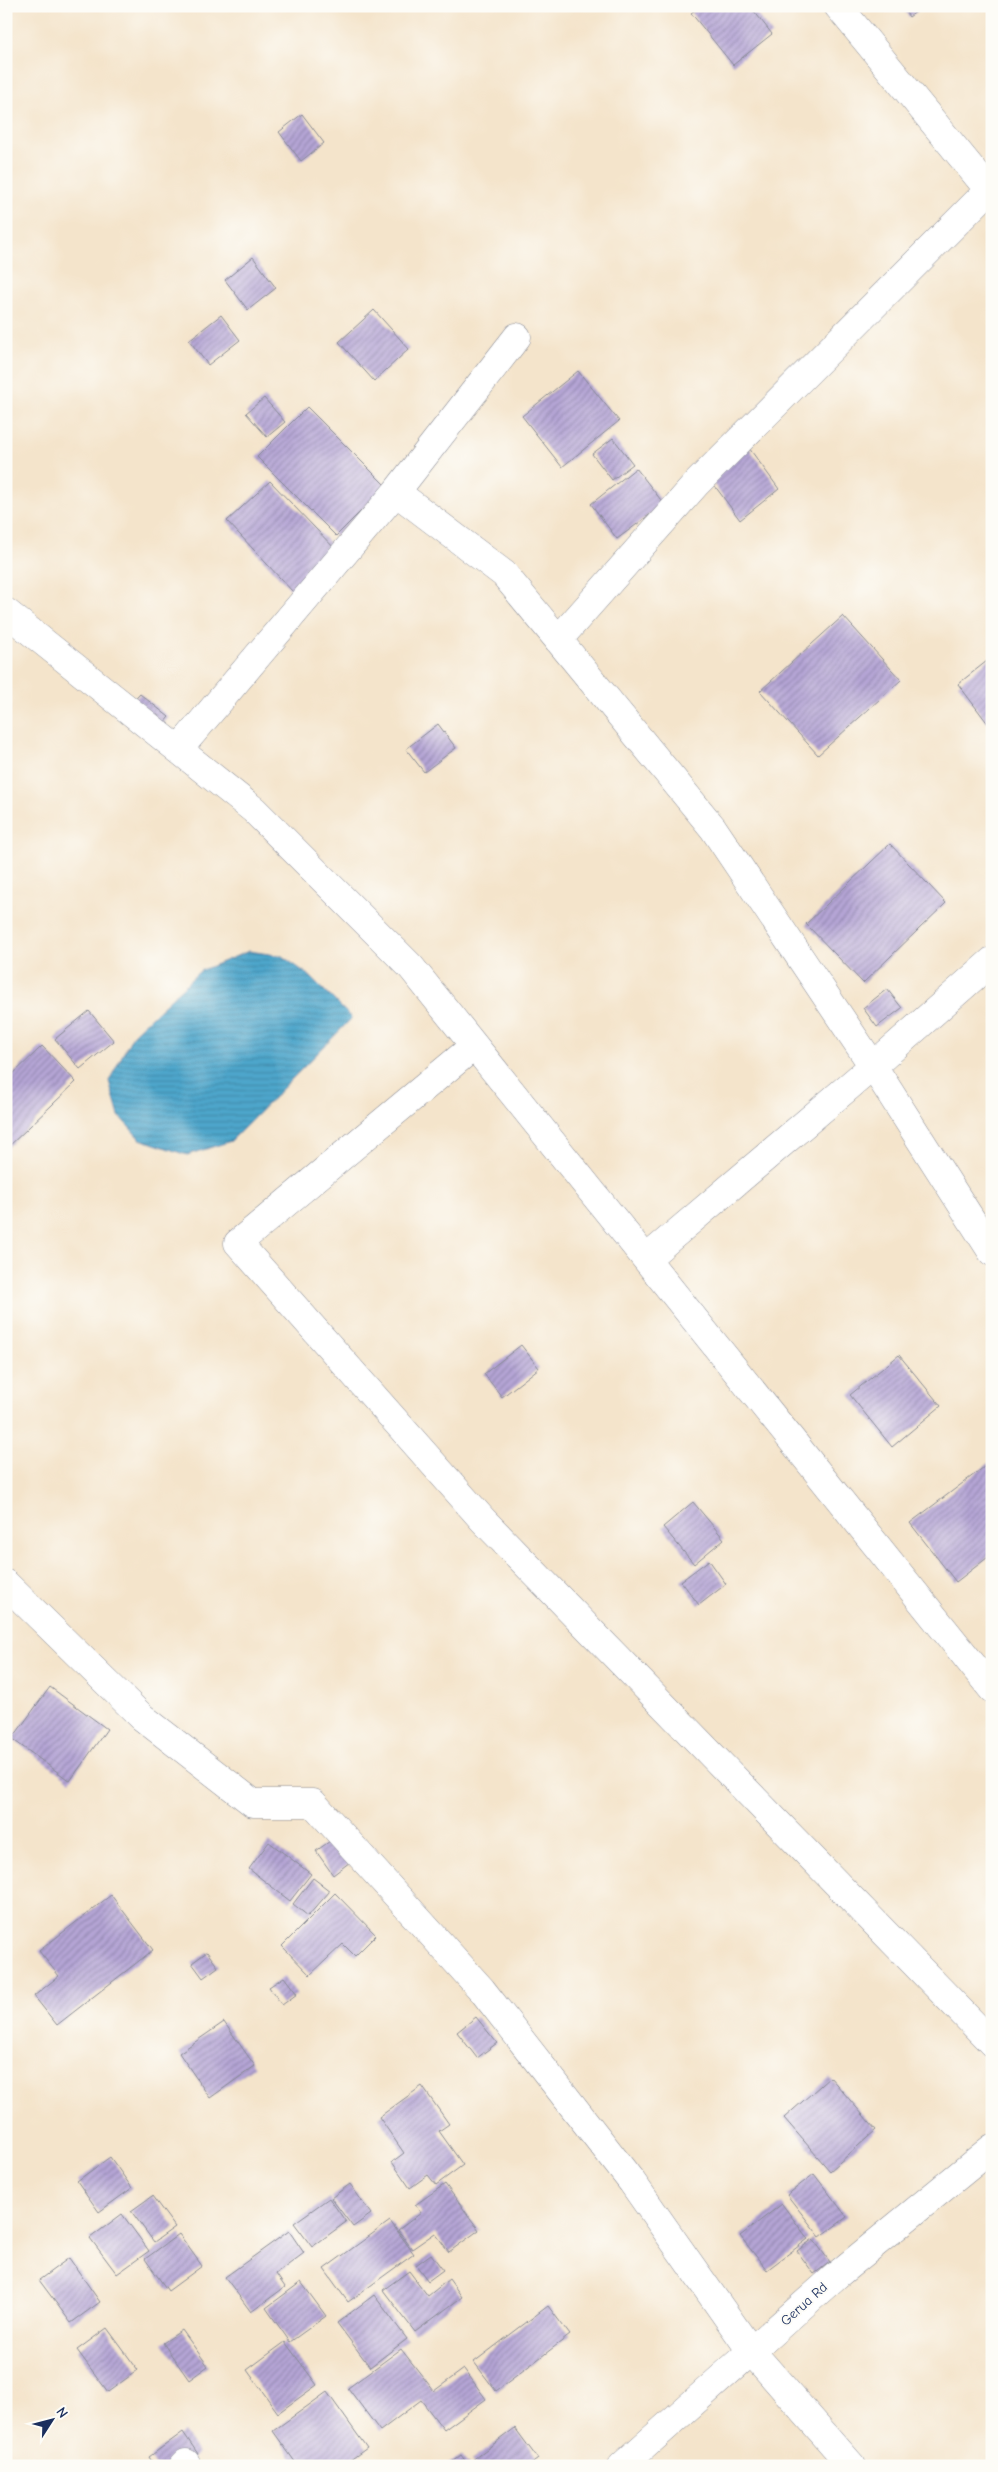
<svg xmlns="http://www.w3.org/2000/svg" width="998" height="2472" viewBox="0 0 998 2472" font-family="'Comic Neue',sans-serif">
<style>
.water{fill:url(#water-rules);stroke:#346a94}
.building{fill:url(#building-hatch)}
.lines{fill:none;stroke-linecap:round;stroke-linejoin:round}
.street-casing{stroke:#888a94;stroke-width:29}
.street{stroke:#fff;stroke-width:28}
.labels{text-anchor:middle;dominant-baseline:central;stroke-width:4;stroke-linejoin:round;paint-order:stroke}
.street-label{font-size:14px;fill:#1b2f5e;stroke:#fdfcf7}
</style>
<defs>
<pattern id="water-rules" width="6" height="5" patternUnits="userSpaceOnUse" patternTransform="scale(1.25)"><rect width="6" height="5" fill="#4ea6cb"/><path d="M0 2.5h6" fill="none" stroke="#4088a8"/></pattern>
<pattern id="building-hatch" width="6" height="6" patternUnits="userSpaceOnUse" patternTransform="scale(1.25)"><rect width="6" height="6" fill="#b5a5d5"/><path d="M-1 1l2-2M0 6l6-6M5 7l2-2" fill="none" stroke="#9287b0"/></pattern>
</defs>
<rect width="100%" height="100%" fill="#fdfcf7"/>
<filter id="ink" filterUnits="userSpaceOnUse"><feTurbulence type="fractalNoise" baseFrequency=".02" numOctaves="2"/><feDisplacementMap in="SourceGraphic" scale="10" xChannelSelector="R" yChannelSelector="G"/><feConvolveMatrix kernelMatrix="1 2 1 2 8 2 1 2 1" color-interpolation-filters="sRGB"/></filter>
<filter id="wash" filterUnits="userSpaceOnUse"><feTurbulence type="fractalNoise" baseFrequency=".0096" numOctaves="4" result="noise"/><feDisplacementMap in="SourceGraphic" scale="20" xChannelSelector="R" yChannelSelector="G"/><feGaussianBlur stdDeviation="1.12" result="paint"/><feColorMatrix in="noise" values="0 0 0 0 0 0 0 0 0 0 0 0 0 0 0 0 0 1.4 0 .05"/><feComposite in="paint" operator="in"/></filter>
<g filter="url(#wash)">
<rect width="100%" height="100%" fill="#f4e4cb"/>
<path class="water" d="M249,951L282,956L310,976L352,1018L231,1141L187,1155L140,1139L119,1116L109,1081L134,1033L200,971Z"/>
<g id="blocks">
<path class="building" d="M700,6H750L772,34L733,65L691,13Z
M901,6H924L909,17Z
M302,114L324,143L301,161L279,132Z
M253,257L276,288L248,310L225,280Z
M374,310L409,349L374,381L339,342Z
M221,315L240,340L208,365L189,340Z
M578,371L619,421L562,467L522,416Z
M264,398L285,422L267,437L246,413Z
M307,407L386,486L336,536L257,457Z
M613,438L633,464L612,480L592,454Z
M749,448L779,489L740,520L709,478Z
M636,468L664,504L617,539L591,504Z
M270,481L337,551L293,592L227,521Z
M843,616L901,680L818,755L760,691Z
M992,657V729L958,684Z
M140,694L169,717L157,731L128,707Z
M438,724L456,748L424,772L406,749Z
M890,844L946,903L863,983L806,924Z
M887,989L902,1008L877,1027L863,1008Z
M89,1011L114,1041L80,1069L55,1039Z
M42,1046L76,1082L6,1149V1081Z
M521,1345L539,1368L502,1397L484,1374Z
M899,1355L941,1406L892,1447L850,1395Z
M992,1461V1554L956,1582L910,1523Z
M693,1502L724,1539L694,1564L663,1527Z
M709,1560L726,1584L699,1605L681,1581Z
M50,1687L107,1729L70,1781L12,1739Z
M333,1839L350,1862L333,1875L316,1851Z
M269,1842L311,1874L290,1901L249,1869Z
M313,1878L330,1891L308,1916L293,1904Z
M335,1893L376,1935L355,1956L343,1944L310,1975L282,1946Z
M111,1895L153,1950L57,2025L34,1996L59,1976L39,1951Z
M207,1952L218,1967L203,1978L192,1963Z
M284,1977L297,1994L282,2005L269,1987Z
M476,2017L497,2043L477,2058L457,2032Z
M224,2022L255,2066L210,2098L179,2053Z
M830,2077L876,2130L830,2171L784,2118Z
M422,2086L449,2124L439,2131L463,2165L436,2185L428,2175L410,2188L392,2162L404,2153L379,2117Z
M110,2157L132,2188L99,2212L77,2181Z
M814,2174L847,2217L820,2237L787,2195Z
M350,2184L371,2214L353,2227L331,2198Z
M445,2184L479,2230L449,2252L435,2233L412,2249L398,2230L421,2213L415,2205Z
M152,2196L175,2227L154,2242L131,2211Z
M329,2198L346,2222L312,2247L294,2223Z
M782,2204L808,2239L767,2270L740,2236Z
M122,2214L149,2251L117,2274L90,2238Z
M390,2221L414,2254L348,2302L324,2269Z
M289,2231L304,2253L276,2274L285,2287L251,2312L225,2277Z
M179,2234L202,2266L168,2291L145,2259Z
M813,2239L830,2262L814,2274L797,2251Z
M431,2254L443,2270L428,2281L416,2265Z
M69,2258L100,2302L71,2323L39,2280Z
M409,2271L428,2296L449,2279L462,2297L415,2332L383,2290Z
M301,2282L326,2316L290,2342L266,2308Z
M374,2295L407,2339L370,2367L337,2323Z
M548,2306L570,2335L496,2391L474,2362Z
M107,2328L138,2370L108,2392L77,2350Z
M182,2330L208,2366L189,2380L163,2343Z
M285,2342L317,2385L278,2413L247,2370Z
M401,2349L434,2391L464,2369L486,2399L444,2430L421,2400L380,2431L348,2388Z
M327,2392L367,2448L342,2466H298L273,2431Z
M515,2428L538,2459L529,2466H475L471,2461Z
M183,2432L198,2454L182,2466H155L149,2457Z
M461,2455L469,2466H447Z"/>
</g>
</g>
<g filter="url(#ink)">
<use href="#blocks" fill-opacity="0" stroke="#888a94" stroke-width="1"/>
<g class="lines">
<defs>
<path id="street" d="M838,6L989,190
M396,492L517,337
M6,612L254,810L411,967L992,1689
M558,640L697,483L992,187
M179,749L396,492L504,574L713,828L873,1066L992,1252
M474,1046L238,1243L483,1520L992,2043
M647,1258L873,1066L992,961
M6,1584L142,1717L253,1803H313L482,1990L632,2182L751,2351L852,2466
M183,2466L186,2463
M622,2466L837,2275L992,2148"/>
</defs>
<use href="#street" class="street-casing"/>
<use href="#street" class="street"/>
</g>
</g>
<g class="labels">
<g class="street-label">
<text transform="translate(804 2304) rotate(-42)">Gerua Rd</text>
</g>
</g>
<rect width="998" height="2472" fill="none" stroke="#fdfcf7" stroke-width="25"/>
<g transform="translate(52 2420) rotate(54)" stroke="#fdfcf7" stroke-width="4" paint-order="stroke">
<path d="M0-4L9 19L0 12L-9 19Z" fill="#1b2f5e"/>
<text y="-8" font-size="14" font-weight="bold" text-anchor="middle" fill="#1b2f5e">N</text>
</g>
</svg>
